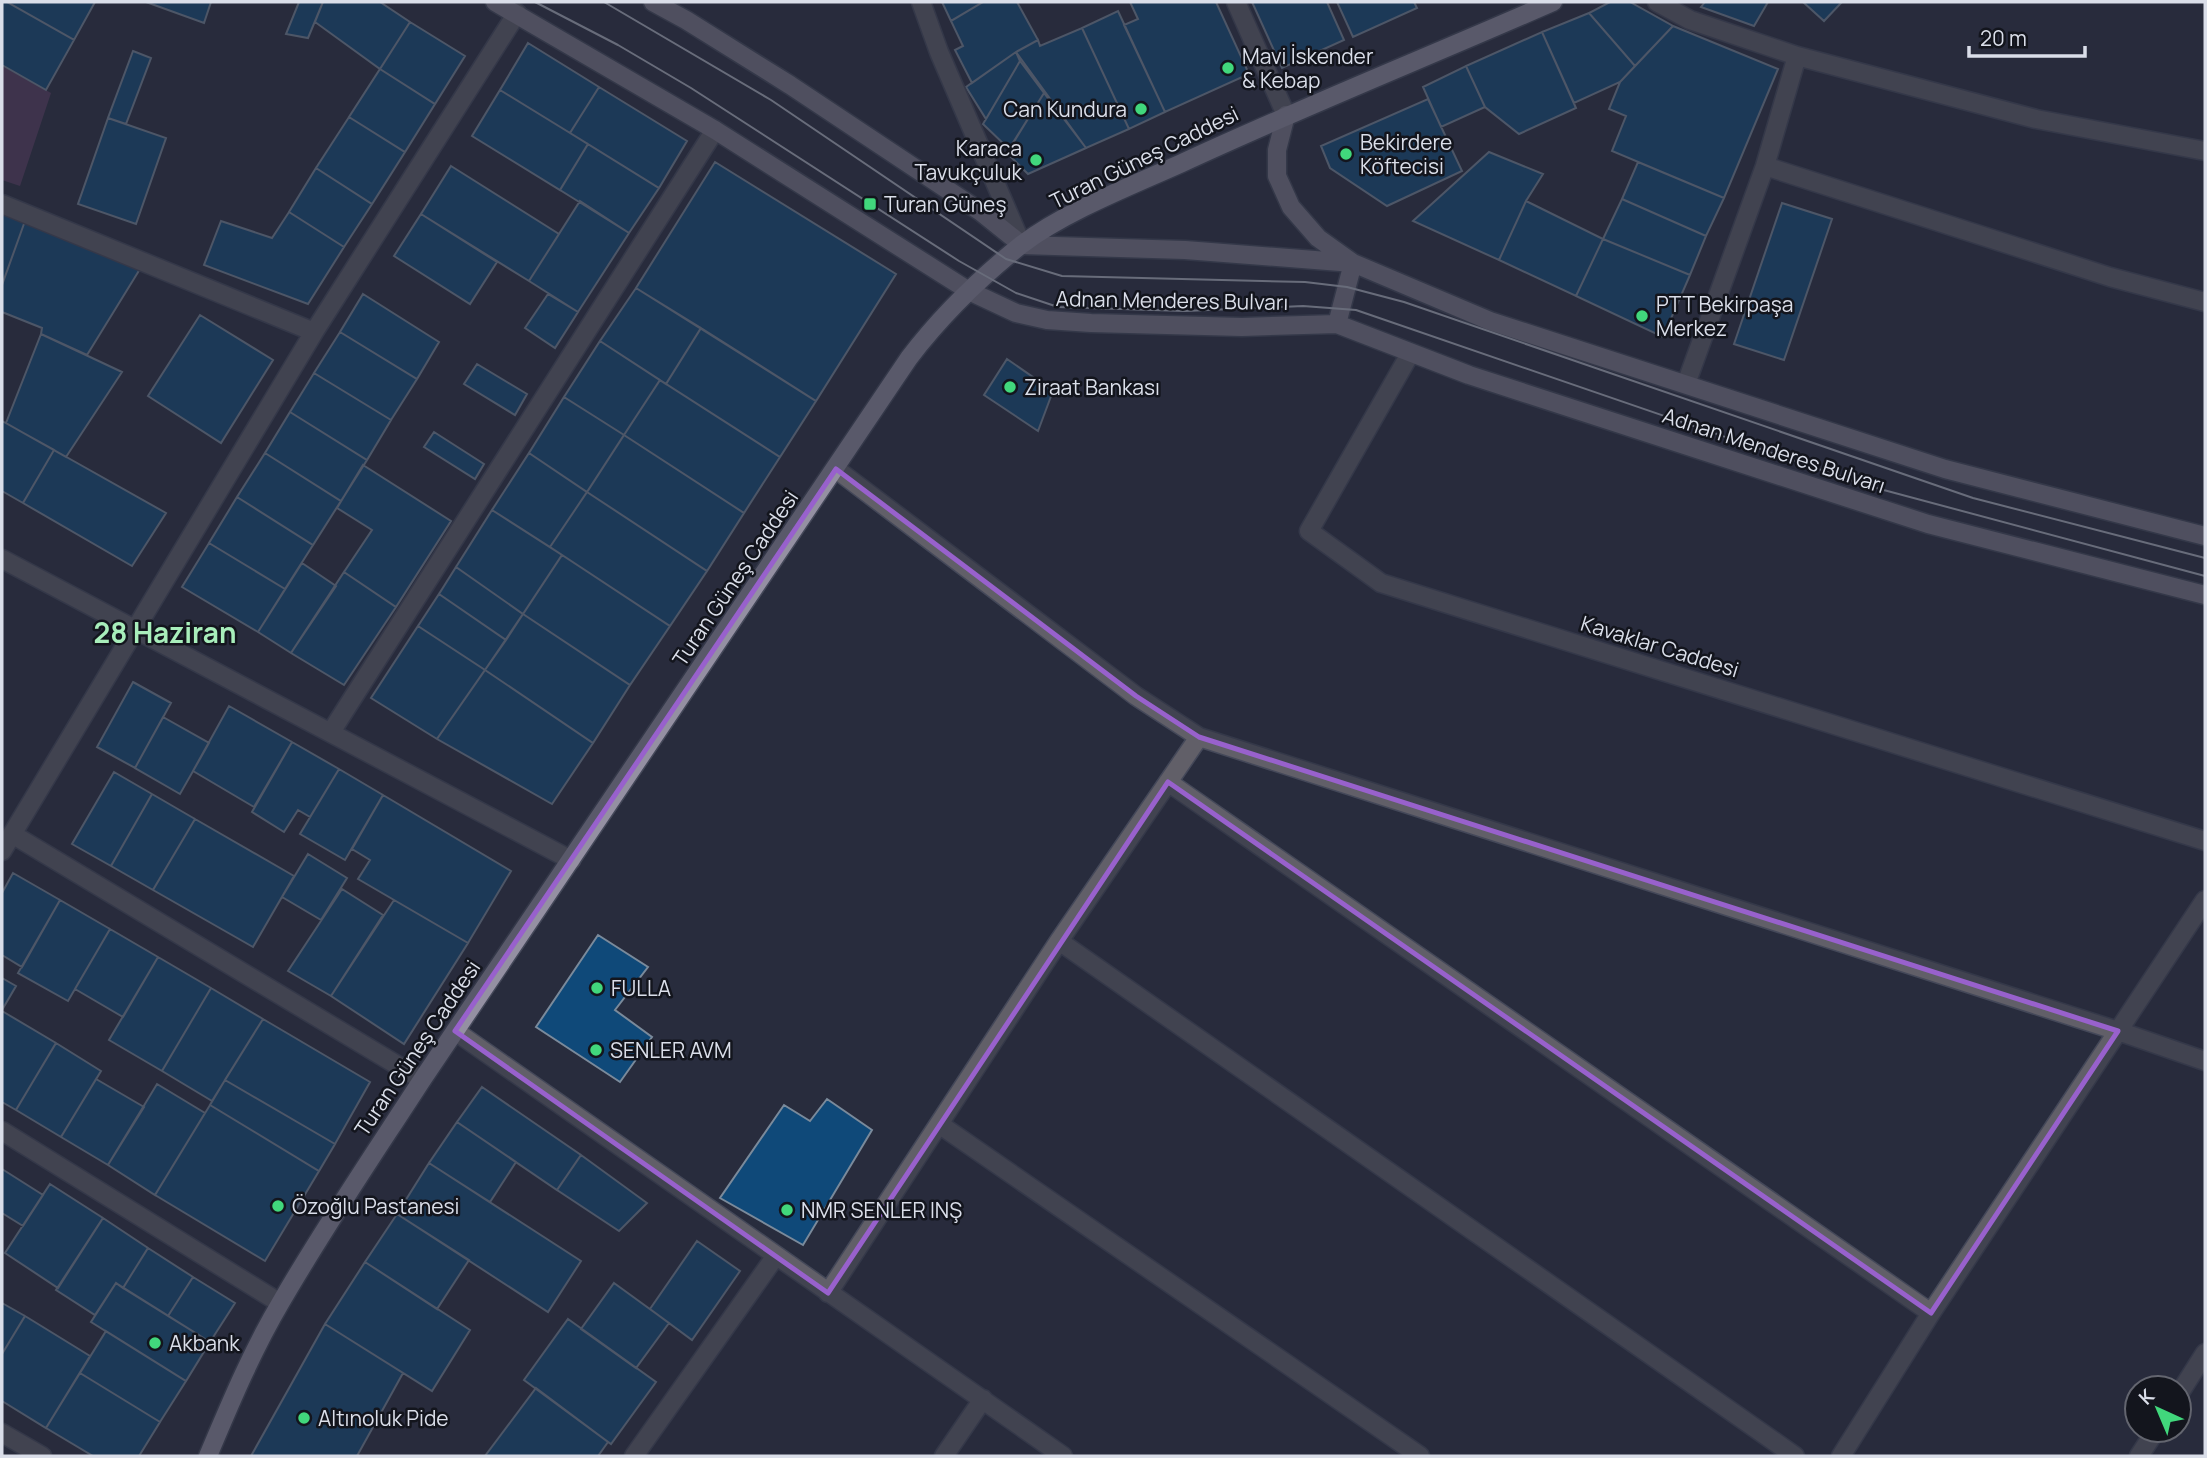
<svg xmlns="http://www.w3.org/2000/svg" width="2207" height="1458" viewBox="0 0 2207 1458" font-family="Manrope,sans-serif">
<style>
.green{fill:#5a3c60}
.building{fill:#0f4979;stroke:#7a8a9b;stroke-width:2}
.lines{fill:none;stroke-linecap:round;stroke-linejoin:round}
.minor-casing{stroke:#444859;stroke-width:21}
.secondary-casing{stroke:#444859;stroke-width:21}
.primary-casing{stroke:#444859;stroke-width:21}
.minor{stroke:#615f68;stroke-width:18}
.secondary{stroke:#7e7b89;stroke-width:18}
.primary{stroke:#9490a2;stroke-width:18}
.tram{stroke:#b6bac6;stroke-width:2}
.marked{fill:none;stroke:#9861cc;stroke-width:5;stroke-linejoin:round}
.poi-dot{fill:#41d77c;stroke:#13151d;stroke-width:2.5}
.labels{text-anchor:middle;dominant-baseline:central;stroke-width:5;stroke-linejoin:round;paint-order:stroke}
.poi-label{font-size:21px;fill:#dadee9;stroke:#13151d;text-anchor:start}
.street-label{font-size:21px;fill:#dadee9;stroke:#13151d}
.district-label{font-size:28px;font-weight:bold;fill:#a8eebb;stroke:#13151d}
</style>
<rect width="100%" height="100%" fill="#282c3d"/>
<path class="green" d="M2,66L51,93L20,186L2,180Z"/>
<path class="building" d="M2,2H7L74,40L46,90L2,65Z
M7,2H95L74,40Z
M146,2H211L204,23Z
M299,2H323L308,38L286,34Z
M323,2H380L410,22L380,69L315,22Z
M942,2H983L951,21Z
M983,2H1017L1038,40L1016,52L972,83L955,50L963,46L951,21Z
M1130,2H1216L1249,74L1165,112L1124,25L1138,19Z
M1252,2H1327L1344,40L1282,68Z
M1337,2H1414L1417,8L1353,37Z
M1610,2H1630L1673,26L1635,66L1589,13Z
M1705,2H1768L1754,26L1701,7Z
M1803,2H1842L1824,21Z
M1118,11L1165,112L1129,129L1082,28Z
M1589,13L1635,66L1620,82L1574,103L1542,32Z
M410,22L465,56L435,104L380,69Z
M1673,26L1778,69L1724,198L1612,151L1626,116L1609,109L1620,82Z
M1082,28L1129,129L1086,148L1016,52L1038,40L1040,46Z
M1542,32L1576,108L1519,134L1485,107L1466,66Z
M528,43L599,87L570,133L500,90Z
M133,51L151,58L126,124L108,118Z
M1016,52L1020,61L986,119L966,87Z
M1020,61L1044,93L1009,149L983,124Z
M1466,66L1485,107L1441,127L1423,87Z
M380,69L435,104L405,152L349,117Z
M599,87L687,141L659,188L570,133Z
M500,90L588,144L560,190L472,136Z
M1044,93L1086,148L1028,174L1007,153Z
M1428,99L1462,171L1387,206L1330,168L1321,146Z
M349,117L405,152L372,204L316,168Z
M108,118L166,138L136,224L78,204Z
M588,144L659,188L629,233L560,190Z
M1489,152L1543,174L1526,201L1499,260L1413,221Z
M715,162L896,274L816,401L636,288Z
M1638,162L1724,198L1706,236L1622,199Z
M451,166L559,234L529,281L421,214Z
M316,168L372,204L344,247L289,212Z
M1622,199L1706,236L1690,275L1603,239Z
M580,201L629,233L578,312L529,281Z
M1526,201L1603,239L1576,296L1499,260Z
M1782,203L1832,219L1784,360L1734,344Z
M289,212L344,247L308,304L204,265L221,221L272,238Z
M2,214L25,221L2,285Z
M421,214L497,262L470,304L394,256Z
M25,221L140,269L87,355L41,334L42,328L2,312V285Z
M1603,239L1690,275L1663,337L1576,296Z
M636,288L701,328L666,384L600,341Z
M363,294L439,342L417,379L340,332Z
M548,294L578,312L555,348L525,328Z
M200,315L273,360L221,443L148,396Z
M701,328L816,401L780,457L666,384Z
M340,332L417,379L391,420L314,373Z
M41,334L122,372L66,457L6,423Z
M600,341L660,380L624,435L564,397Z
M1007,359L1053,391L1038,431L984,395Z
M477,364L527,394L515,415L464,384Z
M314,373L391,420L367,460L290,412Z
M660,380L780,457L744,513L624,435Z
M564,397L624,435L587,492L529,453Z
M290,412L367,460L341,501L265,453Z
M2,421L54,450L23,503L2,491Z
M434,432L484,464L475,479L424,447Z
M624,435L744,513L707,571L587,492Z
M54,450L166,513L132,566L23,503Z
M265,453L341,501L313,545L237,497Z
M529,453L587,492L550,547L492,510Z
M363,465L451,521L396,607L344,572L372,530L337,508Z
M587,492L707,571L670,626L550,547Z
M237,497L313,545L285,589L209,543Z
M492,510L562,555L523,614L456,567Z
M209,543L285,589L258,632L182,587Z
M562,555L670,626L630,685L523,614Z
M302,563L336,586L291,653L258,632Z
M456,567L523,614L506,640L439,594Z
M344,572L396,607L344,685L291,653Z
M439,594L506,640L485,670L418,626Z
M523,614L630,685L593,743L485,670Z
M418,626L485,670L437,739L371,698Z
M485,670L593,743L552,804L437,739Z
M133,682L171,703L135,768L97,747Z
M229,706L292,742L254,807L193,771Z
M163,717L209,743L180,794L135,768Z
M292,742L339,769L310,817L298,810L284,832L252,812Z
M339,769L383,795L345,860L300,834Z
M114,772L152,794L111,866L72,844Z
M152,794L195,819L153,890L111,866Z
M383,795L511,871L468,943L358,879L370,860L352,849Z
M195,819L294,876L253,947L153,890Z
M308,854L347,878L321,920L282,897Z
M13,873L60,900L22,967L2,955V893Z
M342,889L383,915L331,996L288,971Z
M60,900L110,929L68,1001L18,973Z
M394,900L468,943L404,1044L331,996Z
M110,929L158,957L123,1017L75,989Z
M598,935L648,967L615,1010L652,1037L620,1082L536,1027Z
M158,957L211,988L162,1071L109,1040Z
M2,978L16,986L2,1010Z
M211,988L263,1019L212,1101L162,1071Z
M2,1011L56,1043L16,1110L2,1102Z
M263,1019L370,1082L335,1144L225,1080Z
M56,1043L101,1071L61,1137L16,1110Z
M96,1079L144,1107L108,1165L61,1137Z
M225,1080L335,1144L319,1171L210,1105Z
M157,1084L205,1113L155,1195L108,1165Z
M482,1087L581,1155L557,1190L457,1122Z
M827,1099L872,1130L803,1245L720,1198L784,1105L810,1121Z
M210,1105L319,1171L265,1261L155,1195Z
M457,1122L516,1162L490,1202L429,1163Z
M581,1155L647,1203L619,1231L557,1190Z
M429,1163L581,1261L548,1312L397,1214Z
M2,1169L43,1195L23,1226L2,1213Z
M50,1184L103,1218L58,1288L5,1253Z
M397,1214L469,1260L437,1309L365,1262Z
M103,1218L148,1248L123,1288L116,1283L95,1315L56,1290Z
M697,1241L740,1271L692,1340L650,1309Z
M148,1248L193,1277L168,1316L123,1288Z
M365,1262L470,1330L432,1391L325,1324Z
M193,1277L235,1303L210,1342L168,1316Z
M116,1283L210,1342L186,1381L91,1322Z
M614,1283L669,1323L636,1368L581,1329Z
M2,1303L25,1316L2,1354Z
M25,1316L90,1356L46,1428L2,1401V1354Z
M568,1319L656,1382L611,1444L524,1380Z
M325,1324L403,1373L357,1456H251Z
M106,1331L186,1381L160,1422L80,1373Z
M80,1373L160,1422L139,1456H93L46,1428Z
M536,1388L608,1442L598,1456H485Z"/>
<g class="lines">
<defs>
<path id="minor" d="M921,2L939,52L1022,245
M1236,2L1286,115
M1657,2L1690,20L1797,56L2036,119L2205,151
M1765,166L2110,277L2205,302
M2,204L314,332
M1410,354L1309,531L1381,583L2205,841
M1686,384L1765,166L1797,56
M836,469L1136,696L1199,737L2118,1031L2205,1061
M2,559L571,860
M331,732L715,130
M1168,782L1931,1313
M12,834L422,1080
M2,851L314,332L517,13
M1059,941L1795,1456
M455,1031L1063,1456
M939,1124L1420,1456
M2,1131L280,1303
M828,1293L1059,941L1199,737
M2179,1394L2205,1353
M2,1433L42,1456
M634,1456L775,1257
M944,1456L983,1399
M1841,1456L1931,1313L2205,900
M2139,1456L2156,1430"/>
<path id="secondary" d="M495,2L715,130L969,291L1016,313L1047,320L1091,323L1242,327L1337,324L1469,375L1928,524L2205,595
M653,2L686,20L790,85L981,212L1022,245L1185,250L1353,263L1490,321L1945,469L2205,536
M1286,115L1277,150V176L1291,207L1318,238L1353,263
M1337,324L1353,263"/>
<path id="primary" d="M208,1456C230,1404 252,1351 281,1302C325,1226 374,1154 422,1080L909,358C941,316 980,278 1021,245C1066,211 1131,186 1182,163C1305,106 1430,56 1553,2"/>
</defs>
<use href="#minor" class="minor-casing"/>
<use href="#secondary" class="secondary-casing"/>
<use href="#primary" class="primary-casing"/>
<use href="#minor" class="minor"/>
<use href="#secondary" class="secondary"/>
<use href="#primary" class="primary"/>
<path class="tram" d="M535,2L618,45L691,88L959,261L1016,293L1058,307L1185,311L1303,306L1356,310L1865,485L2205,576
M604,2L771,100L1006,259L1062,276L1305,282L1347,287L1404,302L1973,498L2205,558"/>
</g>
<path d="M0 0H2207V1458H0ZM836,469L1136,696L1199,737L2118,1031L1931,1313L1168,782L828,1293L455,1031Z" fill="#282c3d" fill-opacity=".55" fill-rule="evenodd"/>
<path class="marked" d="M836,469L1136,696L1199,737L2118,1031L1931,1313L1168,782L828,1293L455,1031Z"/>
<g class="poi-dot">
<circle cx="1228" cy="68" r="7"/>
<circle cx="1141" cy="109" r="7"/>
<circle cx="1346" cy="154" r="7"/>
<circle cx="1036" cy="160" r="7"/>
<rect x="863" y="197" width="14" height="14" rx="3.5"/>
<circle cx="1642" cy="316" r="7"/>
<circle cx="1010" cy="387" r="7"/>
<circle cx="597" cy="988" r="7"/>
<circle cx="596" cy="1050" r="7"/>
<circle cx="278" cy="1206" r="7"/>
<circle cx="787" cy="1210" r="7"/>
<circle cx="155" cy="1343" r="7"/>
<circle cx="304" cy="1418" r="7"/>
</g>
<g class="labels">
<g class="poi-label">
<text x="1242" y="56">Mavi İskender<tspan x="1242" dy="24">&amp; Kebap</tspan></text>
<text x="1127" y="109" text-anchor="end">Can Kundura</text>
<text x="1360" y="142">Bekirdere<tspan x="1360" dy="24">Köftecisi</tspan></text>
<text x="1022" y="148" text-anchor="end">Karaca<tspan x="1022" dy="24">Tavukçuluk</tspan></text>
<text x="884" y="204">Turan Güneş</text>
<text x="1656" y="304">PTT Bekirpaşa<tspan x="1656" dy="24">Merkez</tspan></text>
<text x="1024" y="387">Ziraat Bankası</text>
<text x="611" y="988">FULLA</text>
<text x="610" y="1050">SENLER AVM</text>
<text x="292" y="1206">Özoğlu Pastanesi</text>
<text x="801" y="1210">NMR SENLER INŞ</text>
<text x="169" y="1343">Akbank</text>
<text x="318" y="1418">Altınoluk Pide</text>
</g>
<g class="street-label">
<text transform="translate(1144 157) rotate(-26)">Turan Güneş Caddesi</text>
<text transform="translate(1172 300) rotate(1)">Adnan Menderes Bulvarı</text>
<text transform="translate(1774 450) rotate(18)">Adnan Menderes Bulvarı</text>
<text transform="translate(735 578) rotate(-56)">Turan Güneş Caddesi</text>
<text transform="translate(1660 646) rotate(17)">Kavaklar Caddesi</text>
<text transform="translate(417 1048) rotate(-56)">Turan Güneş Caddesi</text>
</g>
<g class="district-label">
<text x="165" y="632">28 Haziran</text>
</g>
</g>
<rect width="2207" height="1458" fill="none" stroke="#dadee9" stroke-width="7"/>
<g transform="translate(2158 1409) rotate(316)"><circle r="33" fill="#13151d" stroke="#63656f" stroke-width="2"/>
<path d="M0-5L12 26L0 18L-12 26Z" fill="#41d77c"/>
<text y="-10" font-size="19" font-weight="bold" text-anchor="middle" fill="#dadee9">K</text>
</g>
<path d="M1969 46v10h116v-10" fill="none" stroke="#dadee9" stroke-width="3.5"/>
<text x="1980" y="46" font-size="21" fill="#dadee9" stroke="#13151d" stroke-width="5" paint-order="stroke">20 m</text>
</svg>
